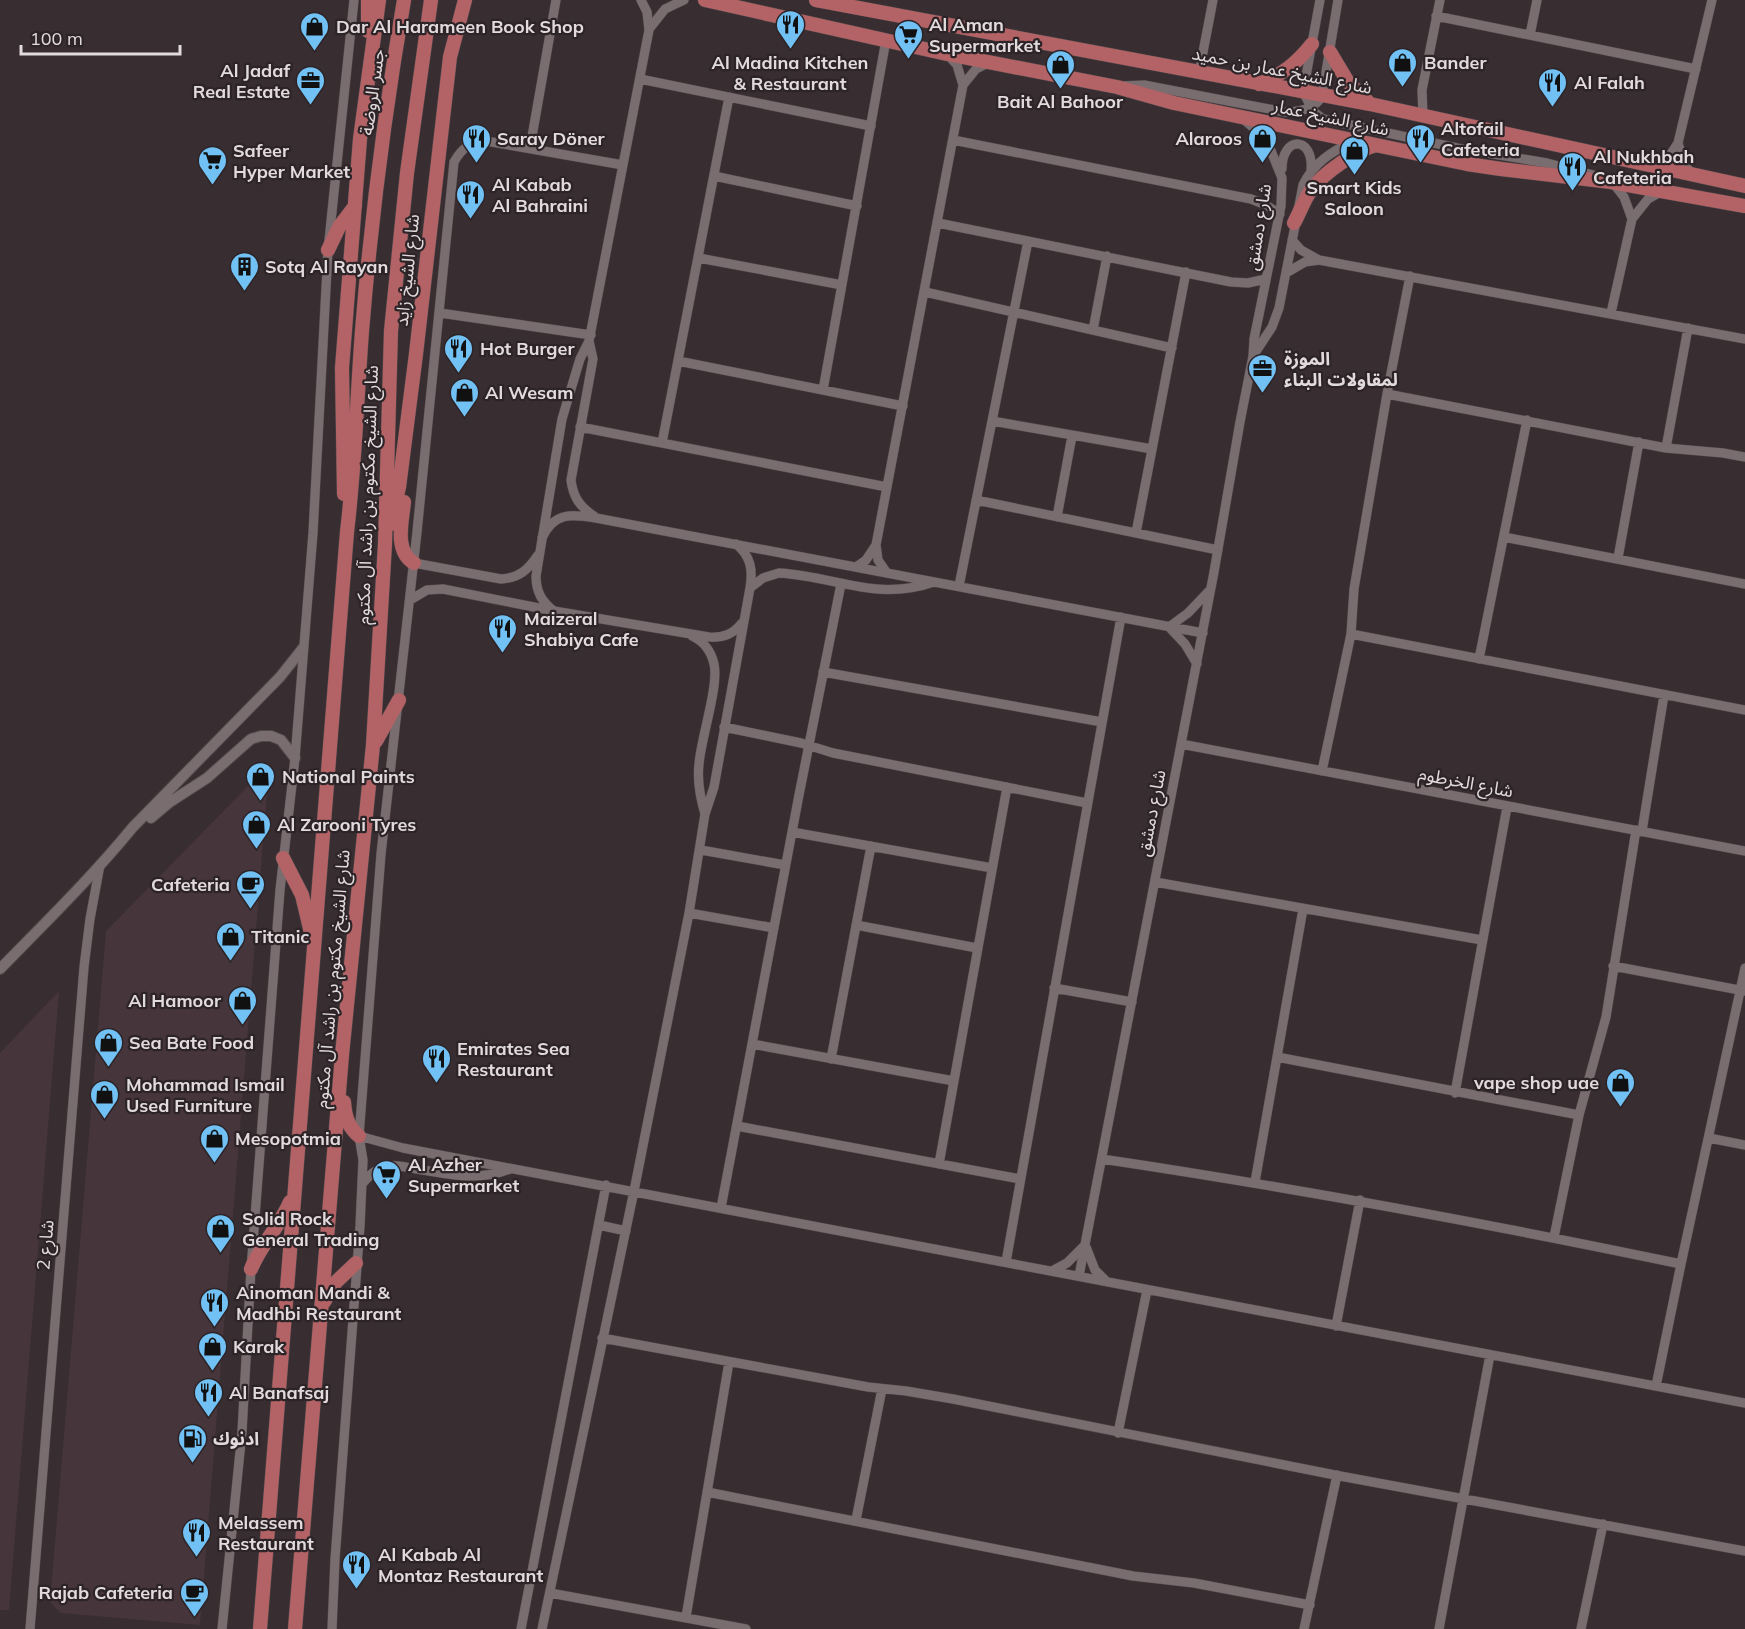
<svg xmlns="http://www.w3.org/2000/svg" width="1745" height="1629" viewBox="0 0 1745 1629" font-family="Mulish,'Noto Sans Arabic',sans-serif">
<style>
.built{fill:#46353a}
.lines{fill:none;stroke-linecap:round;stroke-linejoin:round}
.minor-casing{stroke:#52494b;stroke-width:10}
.tertiary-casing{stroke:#52494b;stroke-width:12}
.primary-casing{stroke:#52494b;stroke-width:15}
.minor{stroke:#796d70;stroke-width:9}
.tertiary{stroke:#796d70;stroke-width:10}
.primary{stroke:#b36366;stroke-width:14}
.labels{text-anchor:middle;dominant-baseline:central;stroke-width:4.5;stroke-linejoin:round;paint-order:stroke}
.poi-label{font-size:18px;font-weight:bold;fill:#e2dbdd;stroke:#2d2427;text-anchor:start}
.street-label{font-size:18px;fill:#e2dbdd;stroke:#2d2427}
</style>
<rect width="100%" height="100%" fill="#382d30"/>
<path class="built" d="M249,785L267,793L200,1625L61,1613L50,1602L106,931Z
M59,991L9,1610H0V1053Z"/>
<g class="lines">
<defs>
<path id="minor" d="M1320,0L1303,92L1314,112L1323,119L1457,148L1547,163L1601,177
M1436,16L1696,69
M650,28L665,9L684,0
M1530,35L1537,0
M1199,73L1213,0
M640,79L871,126
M963,85L976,69L990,62
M1122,86L1144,85L1285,112C1299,112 1315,109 1322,96L1338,0
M1423,116L1422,90L1440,0
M953,140L1251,199L1266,205L1280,214
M1678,143L1683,160L1691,174
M530,148L556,0
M1655,167L1669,157L1678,143L1712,0
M1282,169C1282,135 1314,136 1311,170
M714,176L857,206
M1613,183L1624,197L1632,219
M938,223L1231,282L1248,283L1266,279
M1292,240L1301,250L1319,260
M699,258L842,285
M1286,273L1305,262L1319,260L1745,339
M925,292L1172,348
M440,313L591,335
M1611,313L1632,219L1648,199L1662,191
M1093,330L1107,256
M589,341L593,359L571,480C573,497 580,507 594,516
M1253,356L1272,327L1279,308L1303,185C1314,162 1332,152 1354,140
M678,361L903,406
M823,390L886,40
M1387,394L1666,448L1723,453L1745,457
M992,421L1152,449
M580,427L887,487
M662,443L729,97
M1666,448L1688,328
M976,500L1218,550
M1057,517L1072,436
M1136,533L1186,272
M1504,537L1745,584
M542,538C554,512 571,514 596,518L1203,633
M876,545L878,560L887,573
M1618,558L1639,442
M414,563L501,579C519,578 528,570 538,555
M856,567L866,560L876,545L963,85L957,65L947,54
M959,586L1028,241
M750,588L763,578L779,573C836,576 875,602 934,582
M410,600L427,590L443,589L554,611L709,637C724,638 733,634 742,623
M554,611C542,602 536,592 536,576L562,419L580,359L589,341L649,30L647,12L641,0
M1351,634L1745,710
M692,636C703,641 711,651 714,664C719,686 701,738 699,764C697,781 700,797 705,814
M1479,659L1527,420
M1197,664L1185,644L1169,627L1188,613L1209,591
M823,672L1102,722
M724,727L801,743L833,753L1087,803
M1181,744L1745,851
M1322,771L1351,634L1354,589L1387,394L1410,276
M1642,831L1664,695
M792,832L992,868
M701,850L785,865
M1155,882L1482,940
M689,913L774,928
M856,925L977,948
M1613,966L1745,991
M1054,988L1132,1002
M752,1044L954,1081
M1277,1057L1579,1115
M831,1059L871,846
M1455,1093L1507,807
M737,1126L1020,1179
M359,1136L403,1148L1745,1403
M1709,1138L1745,1145
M1102,1159C1296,1188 1489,1224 1681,1264L1656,1386
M939,1164L1007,787
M1255,1182L1303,909
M362,1184C368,1177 374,1170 384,1167C394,1164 406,1167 417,1169C449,1174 478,1182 510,1169
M721,1208L799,795L841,584
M599,1225L626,1231
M1554,1237L1579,1115L1606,1017L1636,830
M1086,1247L1095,1270L1106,1281
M1006,1262L1121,617
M1681,1264L1745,968
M1052,1271L1067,1263L1084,1246
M1079,1276L1214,572L1240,422L1253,356L1254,339L1281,206L1282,178L1269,146L1256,130L1242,118
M1336,1326L1360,1200
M602,1338L868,1387L906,1391L953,1399L1340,1476L1745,1551
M1118,1433L1147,1290
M707,1492L1133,1576L1194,1583L1310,1605
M856,1520L882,1389
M550,1593L746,1629
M686,1617L729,1362
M30,1629L84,967L90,919L100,865
M222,1629L242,1432L251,1269L280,890L295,758L313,533L328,250L354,0
M332,1629L335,1559L360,1226L363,1160L359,1136L381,854L417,532L454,162C462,148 470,142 486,141L623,165
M521,1629L606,1185
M542,1629L634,1191L689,913L705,814L714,787L750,588C753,570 751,556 736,544
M1304,1629L1337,1475
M1439,1629L1490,1355
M1581,1629L1603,1524"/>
<path id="tertiary" d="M151,818L170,802L207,778L251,739L261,736H271L281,740L295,758
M0,969C45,923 92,877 133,827L280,677L303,648"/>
<path id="primary" d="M368,0V31
M705,0L947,54L1117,87L1174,103L1467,164L1501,169L1611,182L1745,206
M816,0L1370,104L1745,186
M1330,52L1348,82L1369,103
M1259,84C1282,75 1297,63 1312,44
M1294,223C1300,212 1304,200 1311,190C1323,173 1357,150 1376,145
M328,250L339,227L355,206
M344,494L342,368L360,139L379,0
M404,502C402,522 394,551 414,563
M391,524L399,487L416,354L450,57L465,0
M376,741L399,700
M283,858L302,895L312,937
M344,1102C345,1116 348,1127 359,1136
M251,1269C261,1244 280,1226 290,1202
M324,1302L336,1282L356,1263
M260,1629L347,532C355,465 357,398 362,331C371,220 385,110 404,0
M295,1629L342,1055L373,745L385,544L391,331L407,173L431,0"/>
</defs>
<use href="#minor" class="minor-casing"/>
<use href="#tertiary" class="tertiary-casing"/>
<use href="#primary" class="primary-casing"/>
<use href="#minor" class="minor"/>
<use href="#tertiary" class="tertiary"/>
<use href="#primary" class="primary"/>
</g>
<defs>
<symbol id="restaurant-pin" viewBox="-11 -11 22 30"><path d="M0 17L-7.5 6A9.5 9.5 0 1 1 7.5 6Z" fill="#71c1f5" stroke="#2d2427"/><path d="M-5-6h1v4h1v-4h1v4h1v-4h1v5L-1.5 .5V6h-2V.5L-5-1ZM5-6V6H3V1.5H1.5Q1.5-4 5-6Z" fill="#111"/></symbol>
<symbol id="shop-pin" viewBox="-11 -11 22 30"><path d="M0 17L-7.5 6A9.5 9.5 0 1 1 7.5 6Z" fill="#71c1f5" stroke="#2d2427"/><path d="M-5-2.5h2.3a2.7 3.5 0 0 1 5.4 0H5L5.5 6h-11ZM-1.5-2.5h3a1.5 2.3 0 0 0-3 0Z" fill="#111"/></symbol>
<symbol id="supermarket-pin" viewBox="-11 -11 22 30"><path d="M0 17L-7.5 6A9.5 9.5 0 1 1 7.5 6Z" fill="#71c1f5" stroke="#2d2427"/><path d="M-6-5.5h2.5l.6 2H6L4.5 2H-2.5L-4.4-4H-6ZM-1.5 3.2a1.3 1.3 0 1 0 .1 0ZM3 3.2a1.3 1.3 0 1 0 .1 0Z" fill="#111"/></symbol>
<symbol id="office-pin" viewBox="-11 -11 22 30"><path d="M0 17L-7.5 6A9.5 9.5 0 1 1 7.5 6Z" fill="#71c1f5" stroke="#2d2427"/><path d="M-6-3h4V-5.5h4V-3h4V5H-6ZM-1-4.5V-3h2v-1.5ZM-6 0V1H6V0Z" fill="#111"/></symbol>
<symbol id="building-pin" viewBox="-11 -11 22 30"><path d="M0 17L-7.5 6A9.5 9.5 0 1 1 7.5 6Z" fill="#71c1f5" stroke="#2d2427"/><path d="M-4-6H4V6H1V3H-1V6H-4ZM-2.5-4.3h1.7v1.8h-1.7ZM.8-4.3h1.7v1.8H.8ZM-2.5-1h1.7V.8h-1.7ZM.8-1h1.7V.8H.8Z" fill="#111"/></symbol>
<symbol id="cafe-pin" viewBox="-11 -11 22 30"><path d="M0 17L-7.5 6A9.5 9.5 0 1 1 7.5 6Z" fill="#71c1f5" stroke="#2d2427"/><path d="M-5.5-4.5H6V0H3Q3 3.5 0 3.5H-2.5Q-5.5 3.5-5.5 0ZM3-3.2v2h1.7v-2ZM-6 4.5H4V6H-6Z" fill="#111"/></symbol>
<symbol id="fuel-pin" viewBox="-11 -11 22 30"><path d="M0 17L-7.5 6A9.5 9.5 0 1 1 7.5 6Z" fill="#71c1f5" stroke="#2d2427"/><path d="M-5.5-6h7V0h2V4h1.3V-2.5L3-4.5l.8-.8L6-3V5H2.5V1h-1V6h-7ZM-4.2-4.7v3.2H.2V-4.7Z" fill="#111"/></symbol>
</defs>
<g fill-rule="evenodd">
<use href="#restaurant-pin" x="774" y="8" width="33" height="45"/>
<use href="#shop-pin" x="298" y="10" width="33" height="45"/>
<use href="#supermarket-pin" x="892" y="18" width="33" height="45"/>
<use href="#shop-pin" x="1386" y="46" width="33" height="45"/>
<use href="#shop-pin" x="1044" y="48" width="33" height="45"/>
<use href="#office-pin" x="294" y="64" width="33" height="45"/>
<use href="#restaurant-pin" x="1536" y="66" width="33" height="45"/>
<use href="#restaurant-pin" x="460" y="122" width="33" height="45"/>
<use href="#shop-pin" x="1246" y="122" width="33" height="45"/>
<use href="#restaurant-pin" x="1404" y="122" width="33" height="45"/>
<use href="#shop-pin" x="1338" y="134" width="33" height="45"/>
<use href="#supermarket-pin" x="196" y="144" width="33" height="45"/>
<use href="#restaurant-pin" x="1556" y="150" width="33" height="45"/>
<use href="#restaurant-pin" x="454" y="178" width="33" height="45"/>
<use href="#building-pin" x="228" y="250" width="33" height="45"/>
<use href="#restaurant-pin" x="442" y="332" width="33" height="45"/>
<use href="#office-pin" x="1246" y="352" width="33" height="45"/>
<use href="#shop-pin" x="448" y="376" width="33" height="45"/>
<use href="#restaurant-pin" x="486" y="612" width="33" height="45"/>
<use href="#shop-pin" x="244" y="760" width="33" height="45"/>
<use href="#shop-pin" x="240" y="808" width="33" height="45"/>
<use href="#cafe-pin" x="234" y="868" width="33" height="45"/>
<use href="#shop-pin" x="214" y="920" width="33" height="45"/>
<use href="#shop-pin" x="226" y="984" width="33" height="45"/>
<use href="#shop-pin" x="92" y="1026" width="33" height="45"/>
<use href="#restaurant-pin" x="420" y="1042" width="33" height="45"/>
<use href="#shop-pin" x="1604" y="1066" width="33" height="45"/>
<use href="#shop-pin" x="88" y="1078" width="33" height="45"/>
<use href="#shop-pin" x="198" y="1122" width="33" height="45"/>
<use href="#supermarket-pin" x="370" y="1158" width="33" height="45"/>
<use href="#shop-pin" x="204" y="1212" width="33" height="45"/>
<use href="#restaurant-pin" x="198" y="1286" width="33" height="45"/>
<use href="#shop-pin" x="196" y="1330" width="33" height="45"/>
<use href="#restaurant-pin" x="192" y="1376" width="33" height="45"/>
<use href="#fuel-pin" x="176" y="1422" width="33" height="45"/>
<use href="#restaurant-pin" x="180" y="1516" width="33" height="45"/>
<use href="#restaurant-pin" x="340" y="1548" width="33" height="45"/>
<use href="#cafe-pin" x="178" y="1576" width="33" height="45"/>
</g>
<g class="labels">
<g class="poi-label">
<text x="929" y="24">Al Aman<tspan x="929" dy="21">Supermarket</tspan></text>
<text x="336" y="26">Dar Al Harameen Book Shop</text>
<text x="790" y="62" text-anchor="middle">Al Madina Kitchen<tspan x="790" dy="21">&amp; Restaurant</tspan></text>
<text x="1424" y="62">Bander</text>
<text x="290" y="70" text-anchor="end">Al Jadaf<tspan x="290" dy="21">Real Estate</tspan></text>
<text x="1574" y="82">Al Falah</text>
<text x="1060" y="101" text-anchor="middle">Bait Al Bahoor</text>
<text x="1441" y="128">Altofail<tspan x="1441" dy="21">Cafeteria</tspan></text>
<text x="497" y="138">Saray Döner</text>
<text x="1242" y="138" text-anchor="end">Alaroos</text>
<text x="233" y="150">Safeer<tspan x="233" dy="21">Hyper Market</tspan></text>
<text x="1593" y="156">Al Nukhbah<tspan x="1593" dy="21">Cafeteria</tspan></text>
<text x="492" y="184">Al Kabab<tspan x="492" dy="21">Al Bahraini</tspan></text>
<text x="1354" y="187" text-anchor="middle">Smart Kids<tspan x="1354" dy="21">Saloon</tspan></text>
<text x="265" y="266">Sotq Al Rayan</text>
<text x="480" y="348">Hot Burger</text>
<text x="1284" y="358">الموزة<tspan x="1284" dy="21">لمقاولات البناء</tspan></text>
<text x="485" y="392">Al Wesam</text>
<text x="524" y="618">Maizeral<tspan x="524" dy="21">Shabiya Cafe</tspan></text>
<text x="282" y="776">National Paints</text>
<text x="277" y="824">Al Zarooni Tyres</text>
<text x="230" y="884" text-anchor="end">Cafeteria</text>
<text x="251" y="936">Titanic</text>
<text x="221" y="1000" text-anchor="end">Al Hamoor</text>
<text x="129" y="1042">Sea Bate Food</text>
<text x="457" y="1048">Emirates Sea<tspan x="457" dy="21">Restaurant</tspan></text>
<text x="1599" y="1082" text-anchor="end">vape shop uae</text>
<text x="126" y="1084">Mohammad Ismail<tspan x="126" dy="21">Used Furniture</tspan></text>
<text x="235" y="1138">Mesopotmia</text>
<text x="408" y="1164">Al Azher<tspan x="408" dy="21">Supermarket</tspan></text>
<text x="242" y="1218">Solid Rock<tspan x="242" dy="21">General Trading</tspan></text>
<text x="236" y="1292">Ainoman Mandi &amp;<tspan x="236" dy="21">Madhbi Restaurant</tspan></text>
<text x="233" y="1346">Karak</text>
<text x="229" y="1392">Al Banafsaj</text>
<text x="213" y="1438">ادنوك</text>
<text x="218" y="1522">Melassem<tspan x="218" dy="21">Restaurant</tspan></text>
<text x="378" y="1554">Al Kabab Al<tspan x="378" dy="21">Montaz Restaurant</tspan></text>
<text x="173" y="1592" text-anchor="end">Rajab Cafeteria</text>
</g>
<g class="street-label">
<text transform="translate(1282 70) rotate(11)">شارع الشيخ عمار بن حميد</text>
<text transform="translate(372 92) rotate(-82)">جسر الروضة</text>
<text transform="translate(1331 117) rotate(12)">شارع الشيخ عمار</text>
<text transform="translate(1258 227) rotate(-81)">شارع دمشق</text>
<text transform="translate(407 270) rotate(-84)">شارع الشيخ زايد</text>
<text transform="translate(367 495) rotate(-88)">شارع الشيخ مكتوم بن راشد آل مكتوم</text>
<text transform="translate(1466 782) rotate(11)">شارع الخرطوم</text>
<text transform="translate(1151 813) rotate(-79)">شارع دمشق</text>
<text transform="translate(332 979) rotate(-85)">شارع الشيخ مكتوم بن راشد آل مكتوم</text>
<text transform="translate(45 1245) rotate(-85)">شارع 2</text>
</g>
</g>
<path d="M21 45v9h159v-9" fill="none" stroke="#e2dbdd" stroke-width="3"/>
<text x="30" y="45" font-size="18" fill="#e2dbdd" stroke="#2d2427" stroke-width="4.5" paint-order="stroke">100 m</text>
</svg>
